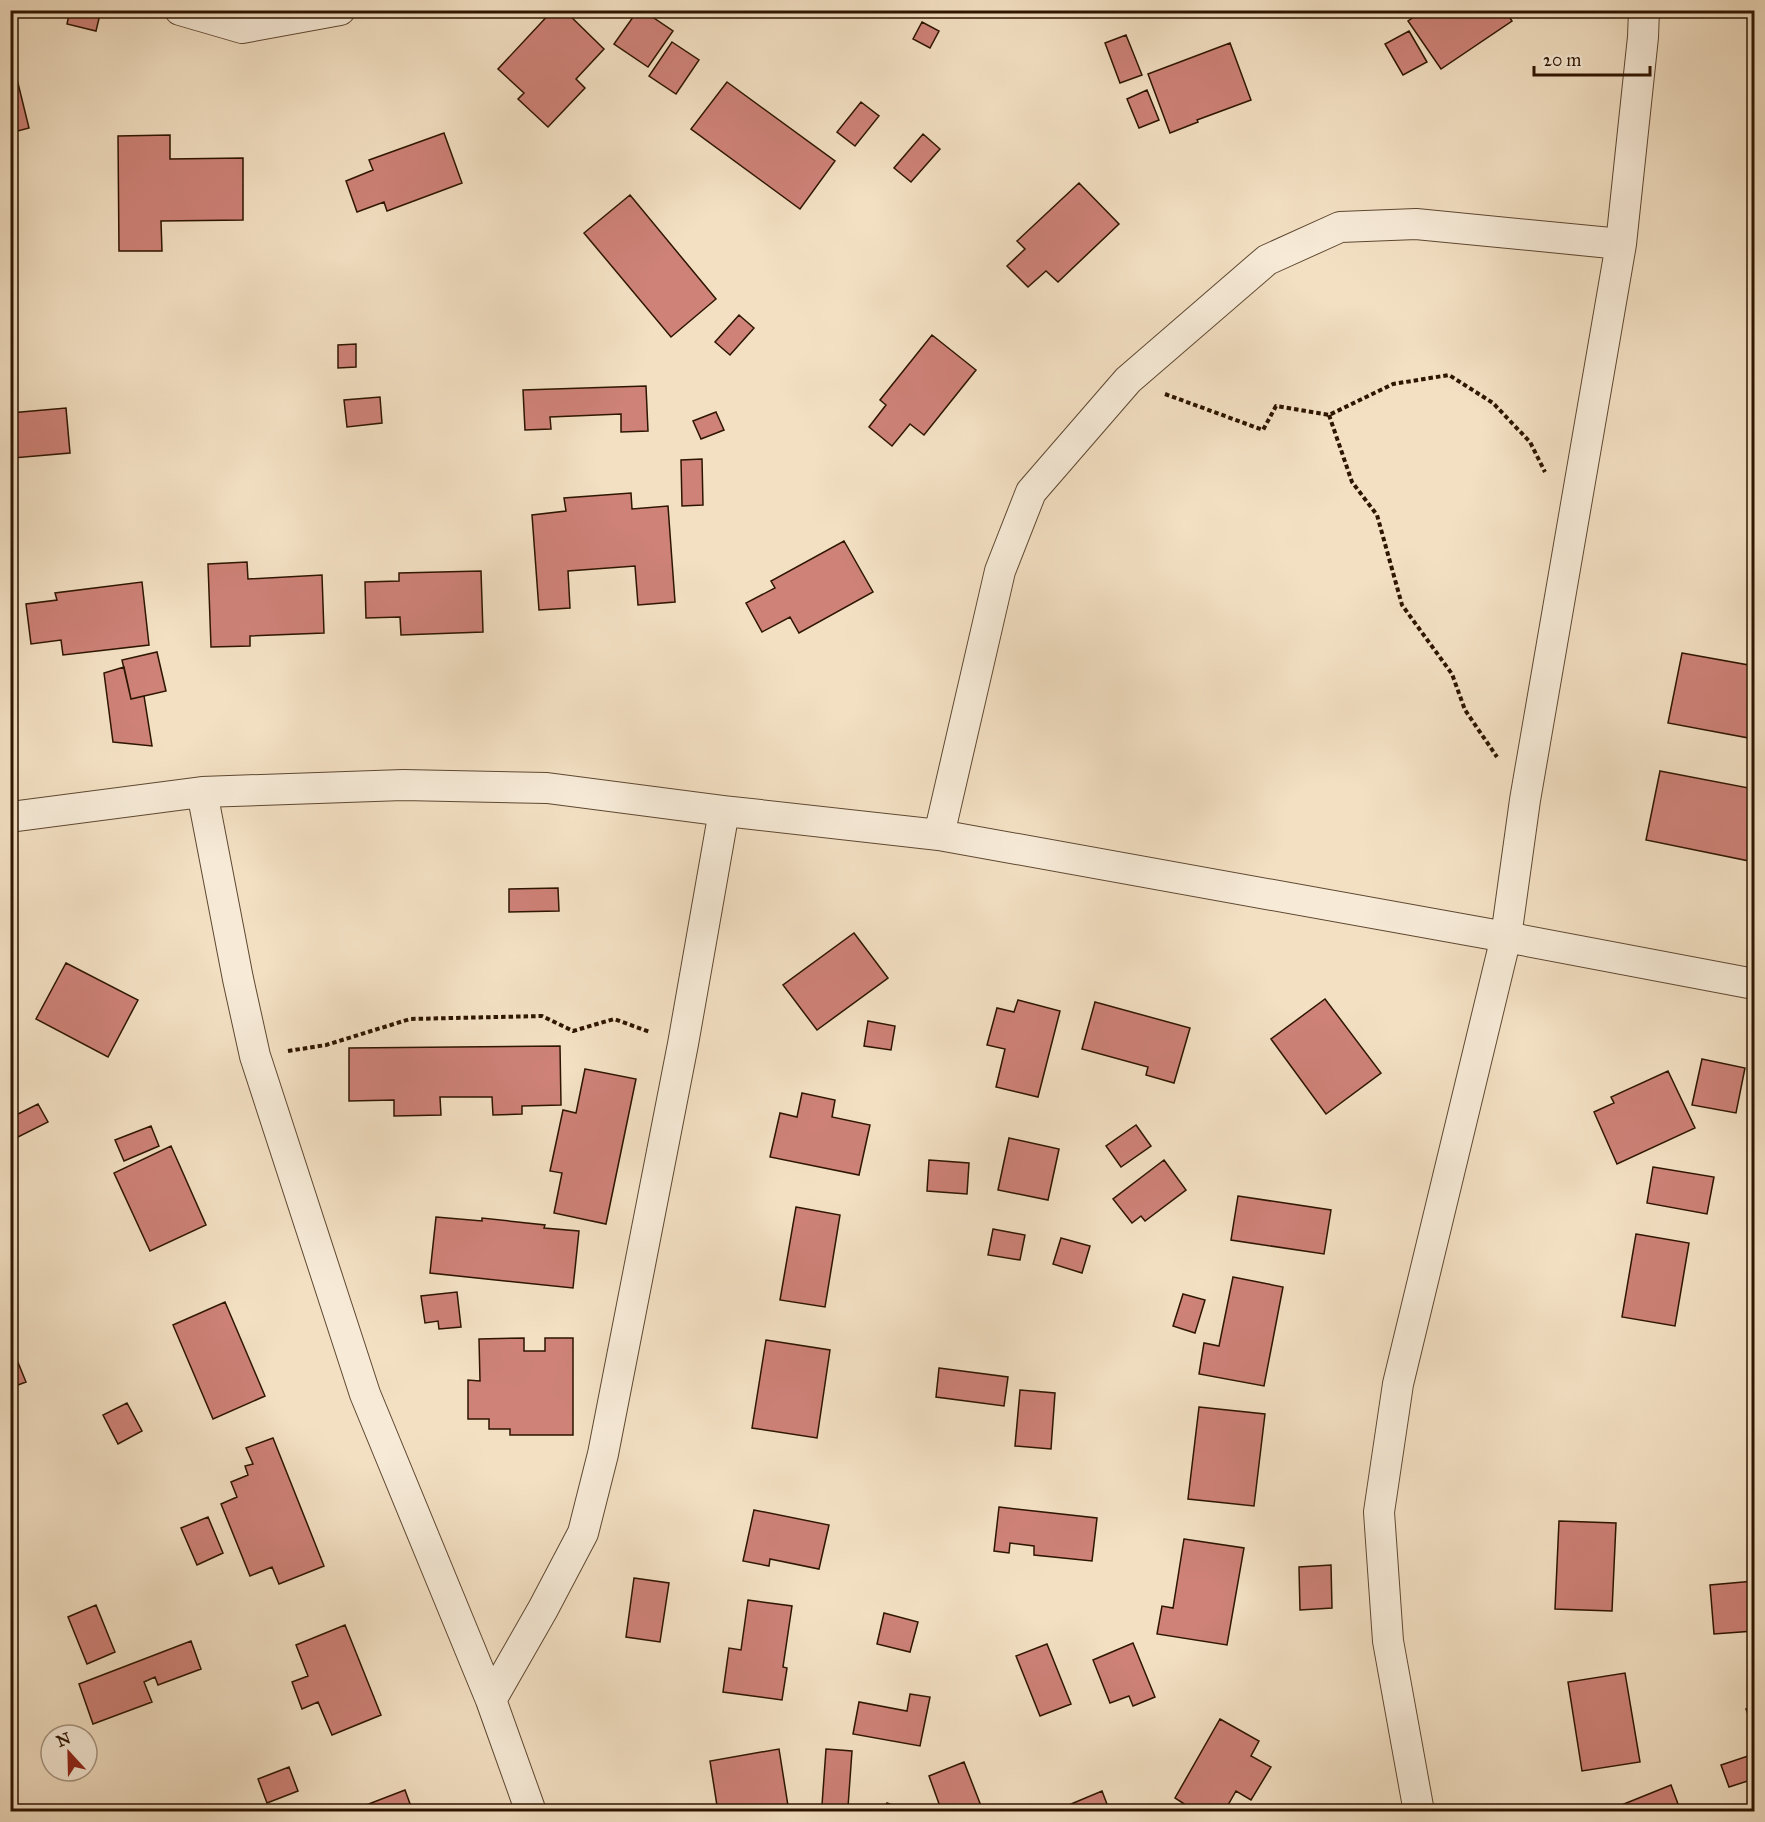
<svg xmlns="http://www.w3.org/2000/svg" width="1765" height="1822" viewBox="0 0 1765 1822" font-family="'IM FELL Great Primer',serif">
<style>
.building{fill:#ce8278;stroke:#2e1500;stroke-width:1.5}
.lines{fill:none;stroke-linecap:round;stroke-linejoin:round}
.minor-casing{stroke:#5f4831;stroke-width:32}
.path{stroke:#2e1500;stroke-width:4;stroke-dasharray:4.5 3;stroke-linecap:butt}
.minor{stroke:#f7ebd8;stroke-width:30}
</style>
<rect width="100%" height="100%" fill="#f3e0c3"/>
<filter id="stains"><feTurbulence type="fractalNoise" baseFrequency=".00333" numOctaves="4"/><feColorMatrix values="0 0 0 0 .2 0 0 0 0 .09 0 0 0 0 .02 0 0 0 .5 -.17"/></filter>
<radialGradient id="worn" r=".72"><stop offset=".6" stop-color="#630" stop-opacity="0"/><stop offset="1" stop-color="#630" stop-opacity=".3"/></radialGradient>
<path class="building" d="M70,10H101L96,31L67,24Z
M553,10H564L604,49L576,79L585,88L548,127L518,99L524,93L498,69Z
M638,10H642L673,31L648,67L614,44Z
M1424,10H1505L1512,21L1441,69L1408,21Z
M922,22L939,31L930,48L913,39Z
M1409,31L1427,62L1403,75L1385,44Z
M1126,35L1142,75L1120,83L1105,43Z
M672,42L699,60L676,94L649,76Z
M1230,43L1251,100L1197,120L1198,122L1170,133L1148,74Z
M15,71L29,128L10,133V72Z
M727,82L835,161L800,209L691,129Z
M1147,90L1159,120L1139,128L1127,99Z
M861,102L879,116L855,146L837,132Z
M444,133L462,183L387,211L384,202L357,212L346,181L373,170L369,160Z
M923,134L940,149L911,182L894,168Z
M170,135V159L243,158V220L161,221L162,251H119L118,136Z
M1079,183L1119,224L1058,282L1046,271L1028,287L1007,266L1025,249L1017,241Z
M630,195L716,299L671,337L584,233Z
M739,315L754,328L730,355L715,342Z
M932,335L976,370L924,435L910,424L892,446L869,427L886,405L880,400Z
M356,344V367L338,368V345Z
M646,386L648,431L621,432V414L550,417L551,429L525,430L523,390Z
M380,397L382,423L347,427L344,400Z
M66,408L70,453L13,458L10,413Z
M716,412L724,430L701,439L693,421Z
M702,459L703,505L682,506L681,460Z
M631,493L632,509L668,506L675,602L638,605L635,566L568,571L570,608L539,610L532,515L566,511L564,498Z
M844,541L873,592L799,633L790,617L762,632L746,603L775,588L771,581Z
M247,562L248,579L322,575L324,633L250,636V646L211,647L208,564Z
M481,571L483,632L401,635L400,617L366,618L365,582L399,581V573Z
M142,582L149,645L63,655L61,640L31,644L26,604L57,600L55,593Z
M157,652L166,691L131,699L122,660Z
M1682,653L1754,666V739L1668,723Z
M124,667L131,699L144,696L152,746L113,742L104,673Z
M1660,771L1754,789V862L1646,840Z
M558,888L559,911L509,912V889Z
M854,933L888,978L817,1030L783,985Z
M66,963L138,1000L108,1057L36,1019Z
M1325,999L1381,1073L1326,1114L1271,1039Z
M1018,1000L1060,1011L1038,1097L996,1087L1005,1049L987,1045L997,1008L1014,1012Z
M1095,1002L1190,1028L1174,1083L1146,1075L1148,1067L1082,1049Z
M868,1021L895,1026L891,1050L864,1046Z
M560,1046L561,1105L522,1106V1114L493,1115L492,1097H440L441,1115L394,1116V1100L349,1101V1048Z
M1702,1059L1745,1068L1736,1113L1692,1105Z
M585,1069L636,1079L606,1224L554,1213L562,1173L550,1171L563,1110L576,1113Z
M1668,1071L1695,1128L1617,1164L1594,1112L1614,1103L1611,1097Z
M802,1093L835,1100L832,1117L870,1125L859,1175L770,1157L780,1113L797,1117Z
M38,1104L48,1122L12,1140L10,1137V1118Z
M1136,1125L1151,1146L1121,1167L1106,1146Z
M151,1126L159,1146L124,1161L115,1140Z
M1009,1138L1059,1149L1048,1200L998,1190Z
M171,1146L206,1225L150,1251L114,1173Z
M929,1160L969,1163L967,1194L927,1191Z
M1164,1160L1186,1190L1145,1221L1141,1216L1132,1223L1113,1199Z
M1653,1167L1714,1177L1707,1214L1647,1203Z
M1238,1196L1331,1210L1324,1254L1231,1240Z
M796,1207L840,1215L825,1307L780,1300Z
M436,1217L482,1221V1218L545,1225L544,1228L579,1231L573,1288L430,1273Z
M993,1229L1025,1235L1020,1260L988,1255Z
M1636,1234L1689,1243L1675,1326L1622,1317Z
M1061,1238L1090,1246L1082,1273L1053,1264Z
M1233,1277L1283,1287L1264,1386L1199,1374L1204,1343L1219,1346Z
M457,1292L461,1327L439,1329L438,1321L425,1323L421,1296Z
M1183,1294L1205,1300L1195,1333L1173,1326Z
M225,1302L265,1396L213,1419L173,1325Z
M524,1338V1351H545V1338H573V1435H510V1429H489V1419H468V1380L480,1381L479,1339Z
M766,1340L830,1350L817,1438L752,1428Z
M17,1360L26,1382L10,1388V1363Z
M939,1368L1008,1377L1004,1406L936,1397Z
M1020,1390L1055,1393L1051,1449L1015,1446Z
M127,1403L142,1431L118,1444L103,1415Z
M1199,1407L1265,1414L1254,1506L1188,1499Z
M273,1438L324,1566L279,1584L272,1567L250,1576L221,1504L237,1497L231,1482L248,1475L245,1466L253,1464L246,1448Z
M999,1507L1097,1518L1092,1561L1034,1555V1546L1010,1543L1009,1553L994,1551Z
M754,1510L829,1525L819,1569L770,1559L769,1566L743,1561Z
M208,1517L223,1553L197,1565L181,1528Z
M1559,1521L1616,1523L1612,1611L1555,1609Z
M1184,1539L1244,1548L1227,1645L1157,1634L1162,1606L1173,1608Z
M1331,1565L1332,1608L1300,1610L1299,1567Z
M634,1578L669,1583L660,1642L626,1637Z
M1754,1581V1631L1714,1634L1710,1585Z
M748,1600L792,1606L783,1667L787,1668L782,1700L723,1692L729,1648L741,1650Z
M96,1605L115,1652L87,1664L68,1617Z
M884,1613L918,1622L910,1652L877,1644Z
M345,1625L381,1715L332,1735L318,1702L302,1709L292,1682L308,1676L296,1645Z
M191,1641L201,1669L158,1685L155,1677L144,1682L152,1702L93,1724L79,1684Z
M1133,1643L1155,1697L1133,1706L1129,1696L1110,1703L1093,1660Z
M1047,1644L1071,1704L1040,1716L1016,1656Z
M1625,1673L1640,1762L1582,1771L1568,1682Z
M910,1694L930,1697L920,1746L853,1734L859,1702L907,1711Z
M1754,1706V1721L1751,1722L1746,1709Z
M1220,1719L1259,1741L1251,1756L1271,1767L1251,1800L1236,1791L1224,1812H1186L1189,1807L1175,1798Z
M779,1749L789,1812H718L710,1761Z
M826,1749L852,1751L848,1807L822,1805Z
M1754,1754V1779L1729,1787L1721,1765Z
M964,1762L983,1811L942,1812L929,1776Z
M289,1767L298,1791L267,1803L258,1779Z
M1671,1785L1681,1812H1621L1619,1806Z
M405,1790L413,1812H353V1810Z
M1102,1791L1110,1812H1052Z
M887,1803L910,1812H883Z"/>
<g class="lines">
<defs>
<path id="minor" d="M180,10L242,28L340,10
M202,792L238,979L255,1056L365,1394L491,1700L531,1812
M10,817L202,792L403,785L547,788L724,811L939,835L1506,937L1754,984
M939,835L1000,571L1031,492L1128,380L1267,260L1340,227L1416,224L1621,244
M491,1700L543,1609L583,1533L603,1454L683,1044L724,811
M1419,1812L1388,1641L1379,1512L1398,1384L1506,937L1525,800L1621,244L1643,37L1644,10"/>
</defs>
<use href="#minor" class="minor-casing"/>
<path class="path" d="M1165,394L1263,430L1276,406L1329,415L1393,384L1449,375L1493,403L1530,442L1545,472
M1329,415L1352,482L1377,515L1402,605L1452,674L1465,710L1497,757
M288,1051L326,1045L410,1019L542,1016L573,1031L614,1019L650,1032"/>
<use href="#minor" class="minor"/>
</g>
<rect width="1765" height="1822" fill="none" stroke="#f3e0c3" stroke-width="36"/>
<rect x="12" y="12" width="1741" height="1798" fill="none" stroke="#2e1500" stroke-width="3"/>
<rect x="18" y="18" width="1729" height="1786" fill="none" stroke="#2e1500" stroke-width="1.5"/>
<g transform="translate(69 1753) rotate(338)"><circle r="28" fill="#f7ebd8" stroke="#a79582" stroke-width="1.5"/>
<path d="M0-4.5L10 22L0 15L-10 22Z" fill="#8f2418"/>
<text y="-9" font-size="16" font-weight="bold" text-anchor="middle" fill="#2e1500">N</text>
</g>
<path d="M1534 66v9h116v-9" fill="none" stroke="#2e1500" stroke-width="3"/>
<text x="1543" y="66" font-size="18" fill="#2e1500" stroke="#f7ebd8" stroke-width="4.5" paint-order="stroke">20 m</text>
<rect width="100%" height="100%" filter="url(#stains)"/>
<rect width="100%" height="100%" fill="url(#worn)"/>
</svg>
